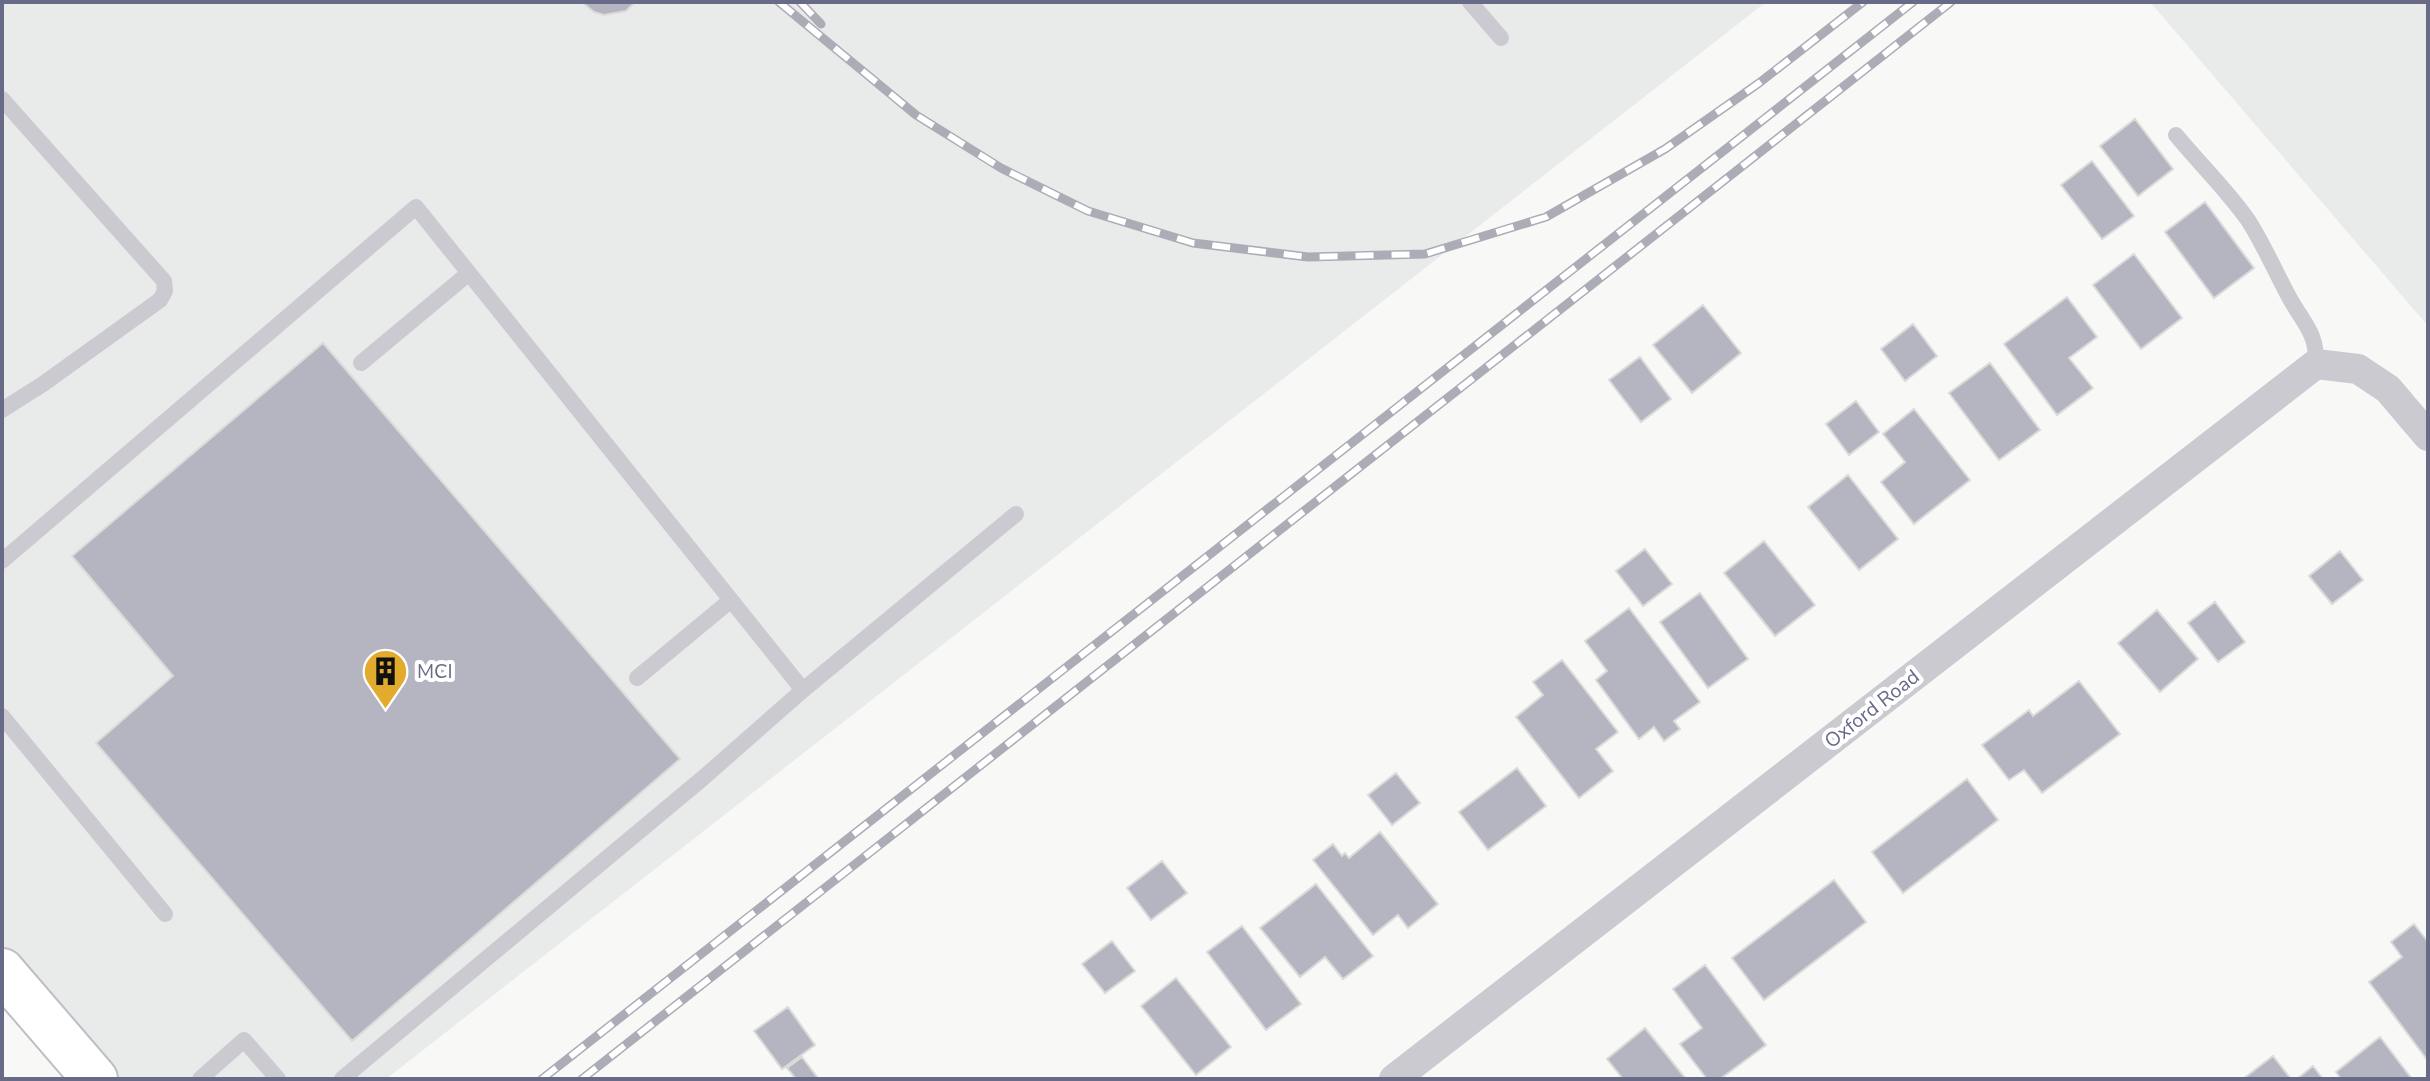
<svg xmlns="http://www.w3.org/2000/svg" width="2430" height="1081" viewBox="0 0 2430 1081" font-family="'Nunito Sans',sans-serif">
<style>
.built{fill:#e9eaea}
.building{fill:#b4b5c0;stroke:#dadbd9;stroke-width:2}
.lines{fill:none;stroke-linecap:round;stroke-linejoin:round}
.secondary-casing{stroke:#bebfc6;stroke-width:48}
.lane{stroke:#cacad0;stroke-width:16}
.street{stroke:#cacad0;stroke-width:30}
.secondary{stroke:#fff;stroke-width:44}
.rail-casing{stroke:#abacb6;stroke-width:9}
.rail{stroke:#fff;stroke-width:6;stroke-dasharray:18;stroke-linecap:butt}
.labels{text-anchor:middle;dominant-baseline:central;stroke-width:8;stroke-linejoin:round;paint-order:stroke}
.poi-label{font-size:20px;fill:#686b88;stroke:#fff;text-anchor:start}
.street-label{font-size:20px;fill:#686b88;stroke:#fff}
</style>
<rect width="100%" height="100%" fill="#f8f9f7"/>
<path class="built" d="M2,2H1766L386,1079H117L2,944Z
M2150,2H2428V326Z"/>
<path class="building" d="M582,2H635L626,11L604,15L594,12Z
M2135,119L2173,169L2138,196L2100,146Z
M2092,161L2134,216L2102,239L2061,185Z
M2205,202L2254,268L2214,298L2165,232Z
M2134,254L2182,318L2141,349L2093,285Z
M2067,297L2097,337L2069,358L2093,388L2057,415L2004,344Z
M1703,305L1741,353L1692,393L1653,345Z
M1913,324L1937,356L1905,381L1881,349Z
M323,343L680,759L352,1041L96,743L173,676L72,556Z
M1640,357L1671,399L1641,422L1609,380Z
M1990,363L2040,430L1999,460L1949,393Z
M1856,401L1879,432L1849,455L1826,424Z
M1914,409L1970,480L1914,524L1881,482L1905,462L1883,434Z
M1848,475L1898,539L1859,570L1808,507Z
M1764,541L1815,605L1775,636L1724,573Z
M1645,549L1672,584L1643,606L1616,571Z
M2340,551L2363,580L2332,604L2309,576Z
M1700,593L1748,659L1708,688L1660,622Z
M2215,602L2245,642L2218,662L2188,623Z
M1629,608L1700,702L1674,721L1680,729L1664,741L1654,727L1639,739L1596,680L1607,671L1585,641Z
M2157,610L2198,659L2160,692L2118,643Z
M1562,660L1618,732L1596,749L1613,771L1579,798L1516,717L1543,695L1533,682Z
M2079,681L2120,734L2042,793L2024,770L2009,780L1982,745L2029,710L2033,716Z
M1517,768L1546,806L1488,850L1459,812Z
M1396,773L1420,803L1392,825L1368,795Z
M1967,779L1998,820L1903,893L1872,852Z
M1380,832L1438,904L1408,928L1398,915L1373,935L1313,860L1333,844L1342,856L1345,853L1349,858Z
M1162,861L1187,893L1151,920L1127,888Z
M1834,880L1866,922L1764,1000L1732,958Z
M1316,884L1373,956L1343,979L1325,957L1300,977L1260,928Z
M2414,924L2428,942V1061L2369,982L2402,957L2391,942Z
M1242,926L1301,1004L1266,1030L1207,952Z
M1112,941L1135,971L1105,993L1082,964Z
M1705,965L1766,1045L1720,1079H1707L1680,1044L1702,1028L1673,989Z
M1176,978L1231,1047L1196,1075L1141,1006Z
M788,1007L815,1045L782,1069L754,1031Z
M1645,1028L1686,1079H1623L1607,1059Z
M2380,1037L2412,1079H2341L2336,1072Z
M2273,1056L2291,1079H2243Z
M802,1057L817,1077L815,1079H796L787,1068Z
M2313,1066L2323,1079H2297Z"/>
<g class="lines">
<defs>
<path id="secondary" d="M2,971L95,1079"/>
</defs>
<use href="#secondary" class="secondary-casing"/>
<path class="lane" d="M1470,2L1501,38
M2,99L164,281L165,291L160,300L43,384L2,410
M2176,135C2199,163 2227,190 2248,220C2264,245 2275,271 2289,297C2303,323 2317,332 2316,364
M361,363L469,273
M2,561L416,207L803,690L703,778L342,1079
M637,678L731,600
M803,690L1016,514
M2,716L165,914
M200,1079L244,1040L278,1079"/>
<path class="street" d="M1394,1079L2316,364L2358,369L2388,389L2428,436"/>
<use href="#secondary" class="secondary"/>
<defs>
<path id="rail" d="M779,2L916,115L1001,168L1088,211L1193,243L1308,257L1425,254L1546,217L1665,149L1759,83L1863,2
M800,2L821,24
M542,1079L1913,2
M582,1079L1951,2"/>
</defs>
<use href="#rail" class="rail-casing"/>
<use href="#rail" class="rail"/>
</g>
<defs>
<symbol id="building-pin" viewBox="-11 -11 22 30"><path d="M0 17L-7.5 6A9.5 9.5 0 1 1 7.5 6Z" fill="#e2ab2e" stroke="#fff"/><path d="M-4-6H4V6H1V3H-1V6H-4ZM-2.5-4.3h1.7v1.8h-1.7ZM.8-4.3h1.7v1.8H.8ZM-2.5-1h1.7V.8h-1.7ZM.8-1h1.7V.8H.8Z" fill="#111"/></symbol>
</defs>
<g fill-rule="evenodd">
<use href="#building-pin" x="360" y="646" width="51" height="69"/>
</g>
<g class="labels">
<g class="poi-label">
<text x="417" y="671">MCI</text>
</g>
<g class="street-label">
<text transform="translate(1872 709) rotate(-38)">Oxford Road</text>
</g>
</g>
<rect width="2430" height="1081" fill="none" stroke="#686b88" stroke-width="8"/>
</svg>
